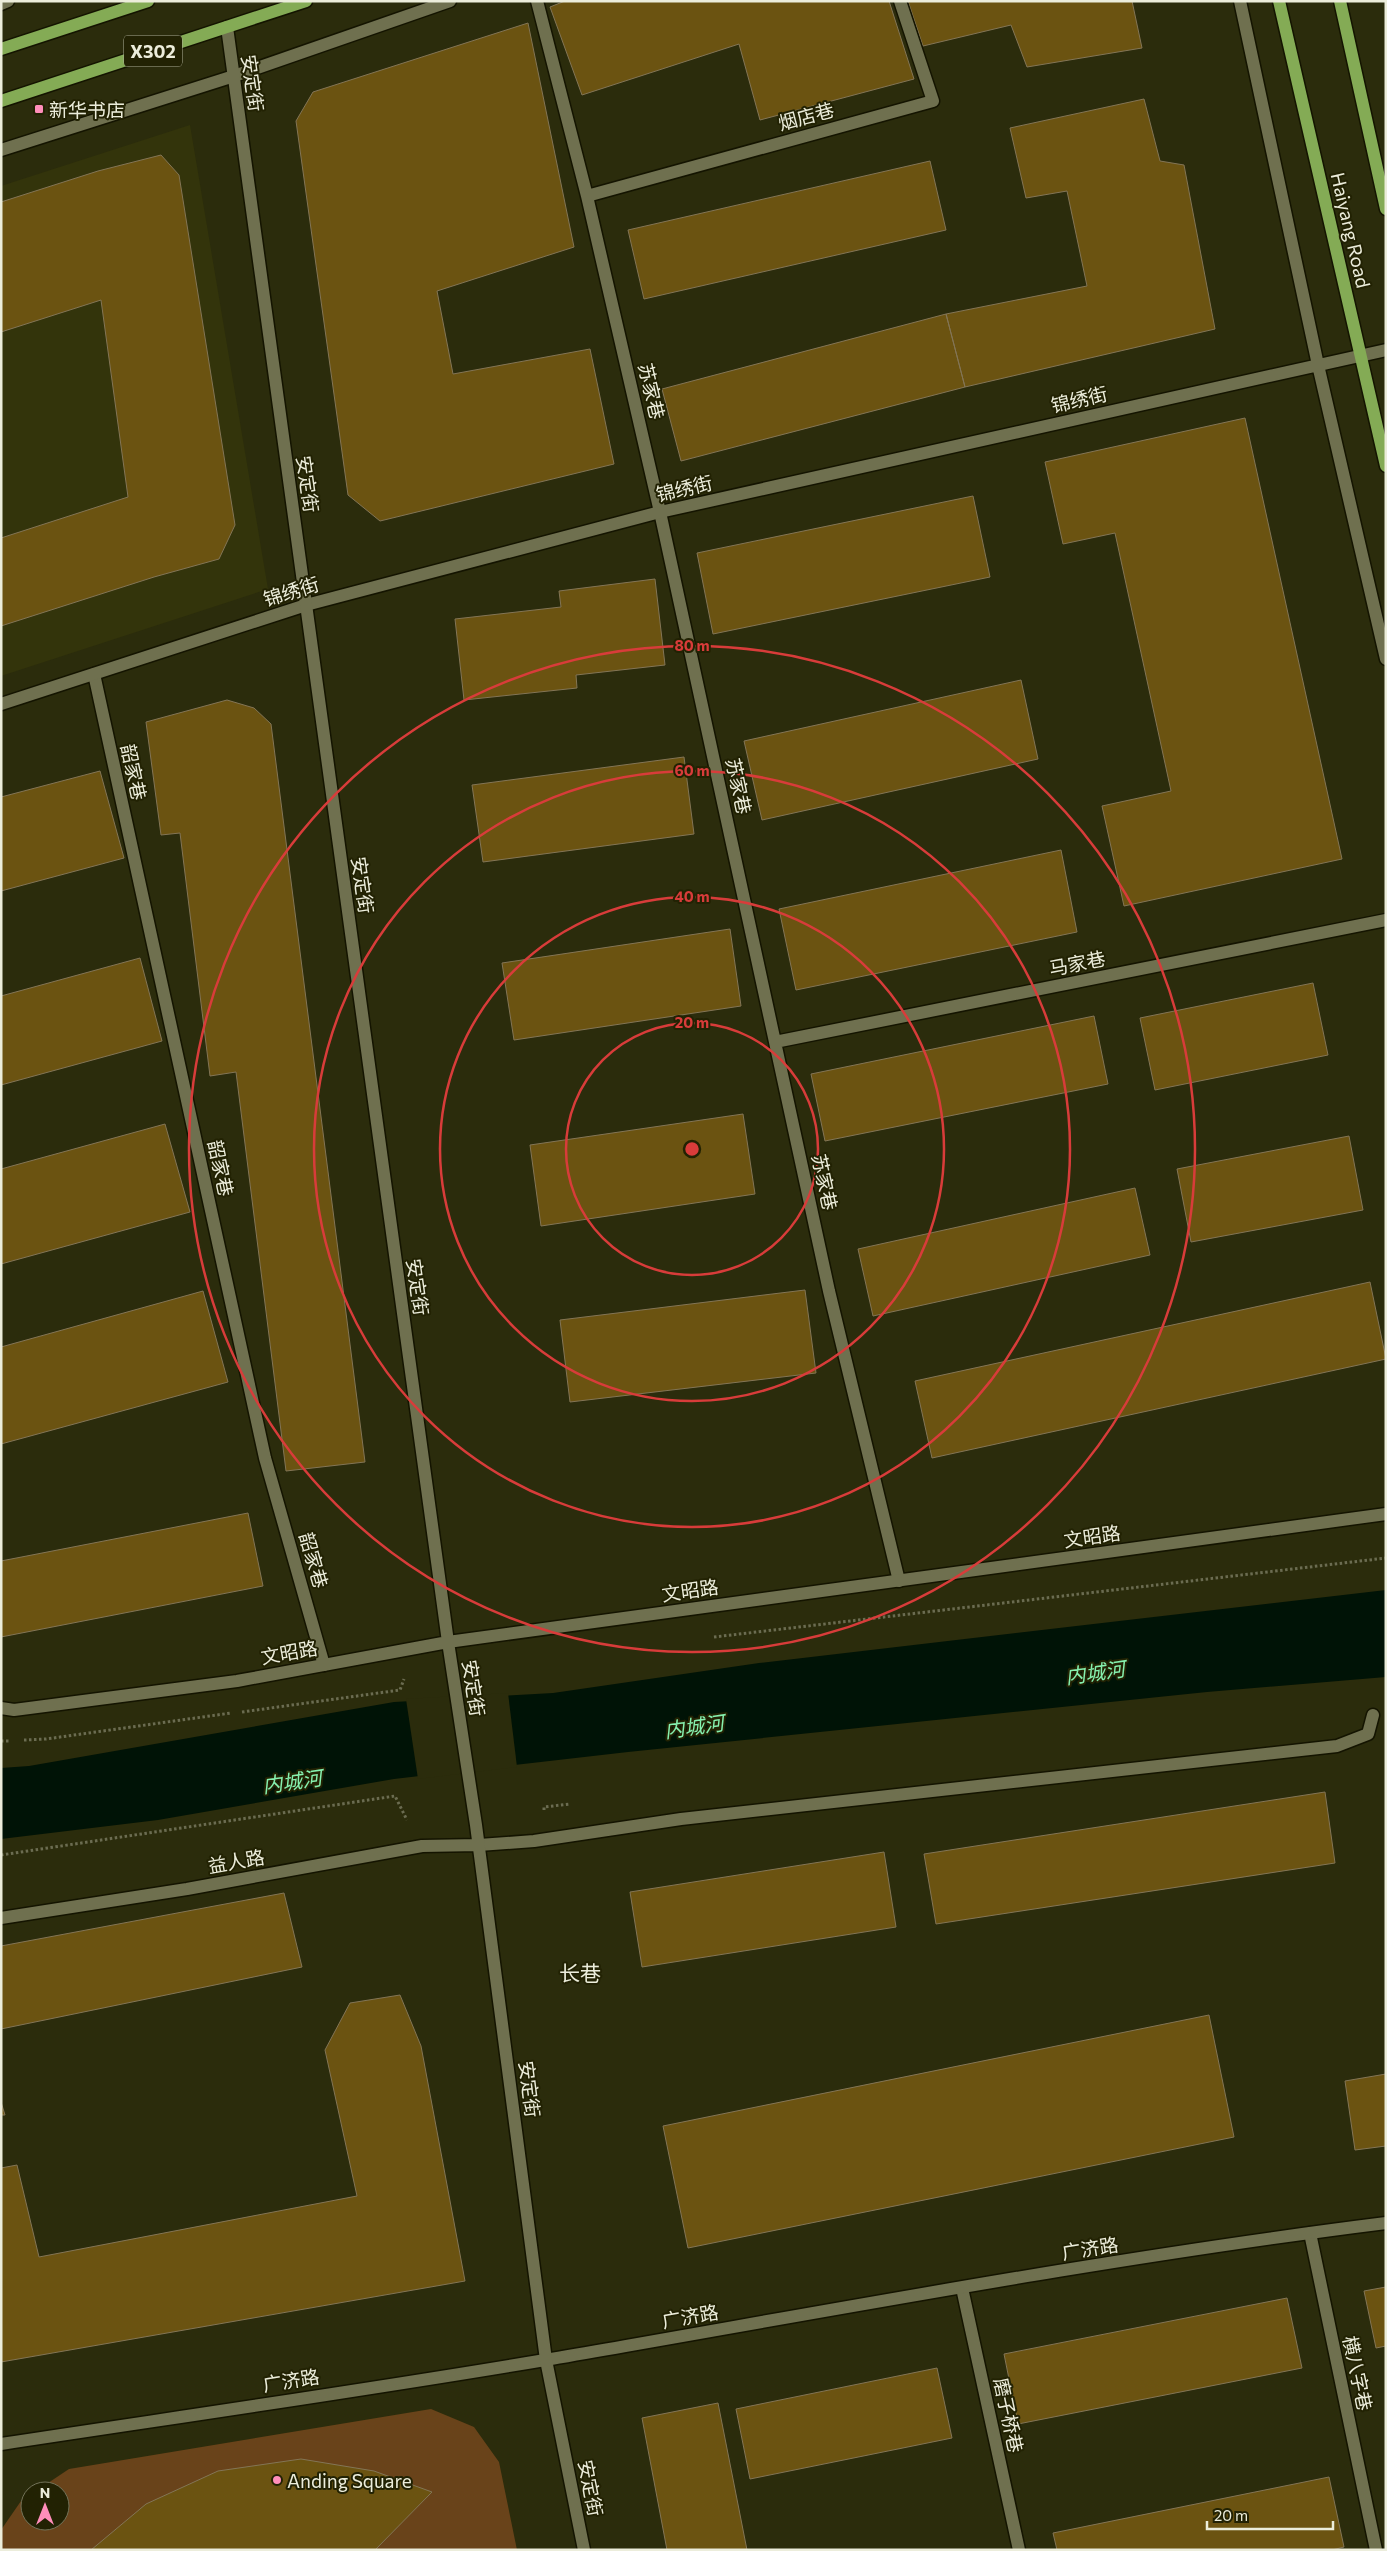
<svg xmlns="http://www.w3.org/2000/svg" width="1387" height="2551" viewBox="0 0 1387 2551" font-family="Commissioner,'Noto Sans SC',sans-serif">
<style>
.built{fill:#33340b}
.green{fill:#69431a}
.water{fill:#001306}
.pier{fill:#2b2c0c}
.building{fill:#6b5311;stroke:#837556}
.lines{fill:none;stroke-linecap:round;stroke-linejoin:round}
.service-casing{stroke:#141400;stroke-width:15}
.minor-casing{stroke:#141400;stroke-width:15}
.tertiary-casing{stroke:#141400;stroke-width:15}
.primary-casing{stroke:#141400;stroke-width:15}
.path{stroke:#6b6c51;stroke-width:3;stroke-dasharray:2.5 2.5;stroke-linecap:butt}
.service{stroke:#6f704f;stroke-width:12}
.minor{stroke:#6f704f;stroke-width:12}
.tertiary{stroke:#6f704f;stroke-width:12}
.primary{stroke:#84ab55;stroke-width:12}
.ring{fill:none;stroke:#d83c3a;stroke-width:2.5}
.poi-dot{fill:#ff8eba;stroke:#222203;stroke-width:2}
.labels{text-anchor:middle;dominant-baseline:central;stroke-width:4;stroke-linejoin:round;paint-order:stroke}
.shield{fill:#222203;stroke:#afb09a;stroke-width:1}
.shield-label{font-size:18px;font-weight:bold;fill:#eceddb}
.street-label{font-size:19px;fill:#eceddb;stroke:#222203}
.poi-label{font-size:19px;fill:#eceddb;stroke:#222203;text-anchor:start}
.water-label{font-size:20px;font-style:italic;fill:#86f1af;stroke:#222203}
.quarter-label{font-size:21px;fill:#eceddb;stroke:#222203}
.centre{fill:#d83c3a;stroke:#222203;stroke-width:2.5}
.ring-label{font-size:15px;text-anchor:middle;font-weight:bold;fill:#d83c3a;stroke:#222203;stroke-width:4;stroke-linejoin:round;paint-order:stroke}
</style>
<rect width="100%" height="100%" fill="#2b2c0c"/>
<path class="built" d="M190,125L268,589L1,676V186Z"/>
<path class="green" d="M431,2409L474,2427L499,2462L517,2550H1V2530L21,2501L30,2495V2521H60V2491H36L69,2469Z"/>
<path class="water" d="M1386,1590V1677L1207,1692L628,1752L394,1779L158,1820L1,1839V1768L29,1766L394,1702L553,1693L759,1663Z"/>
<path class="pier" d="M508,1693L517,1767L418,1779L406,1699Z"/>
<path class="building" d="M565,1H889L914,79L760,120L739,44L582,95L550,7Z
M908,1H1132L1142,48L1027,67L1011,25L923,46Z
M528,23L574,247L437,291L453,374L590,349L614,464L380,521L348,495L296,121L313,92Z
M1144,99L1160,161L1184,165L1215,329L965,387L946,314L1087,286L1067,191L1026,198L1010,128Z
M161,155L179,175L235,525L219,559L154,577L1,626V538L128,497L101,300L1,332V202L98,171Z
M930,161L946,230L644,299L628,230Z
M946,314L965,387L681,461L662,389Z
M1245,418L1342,859L1124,906L1102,806L1171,791L1115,533L1063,544L1045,462Z
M973,496L990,577L713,634L697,553Z
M655,579L665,665L576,675L577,688L464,700L455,619L561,607L559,591Z
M1021,680L1038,759L762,820L744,741Z
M227,700L254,708L271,724L365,1462L286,1471L236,1072L210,1076L180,833L161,835L146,722Z
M684,757L694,834L483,862L472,785Z
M100,771L124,858L1,891V797Z
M1061,850L1077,932L796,990L779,909Z
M730,929L741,1006L514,1040L502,963Z
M140,958L162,1041L1,1085V996Z
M1313,983L1328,1055L1155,1090L1140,1018Z
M1094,1016L1108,1084L825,1141L811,1074Z
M743,1114L755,1194L541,1226L530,1145Z
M165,1124L190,1212L1,1264V1169Z
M1349,1136L1363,1210L1191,1242L1177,1169Z
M1135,1188L1150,1255L873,1316L858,1249Z
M1370,1282L1386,1359L932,1458L915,1381Z
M805,1290L816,1373L570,1402L560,1320Z
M203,1291L228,1382L1,1444V1347Z
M248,1513L263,1586L1,1637V1561Z
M1325,1792L1335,1863L936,1924L924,1854Z
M884,1852L896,1927L642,1967L630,1892Z
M284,1893L302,1967L1,2029V1946Z
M400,1995L421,2046L465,2281L1,2362V2168L17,2165L39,2257L357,2196L325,2050L350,2003Z
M1209,2015L1234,2137L688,2248L663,2126Z
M1386,2074V2146L1355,2150L1345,2081Z
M1,2102L5,2115H1Z
M1386,2287V2346L1376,2348L1364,2291Z
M1287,2298L1302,2368L1018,2424L1004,2354Z
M937,2368L952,2438L750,2479L736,2409Z
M718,2403L747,2550H667L642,2418Z
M301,2459L374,2471L432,2492L375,2550H91L146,2504L218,2471Z
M1329,2477L1344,2547L1332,2550H1057L1053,2533Z"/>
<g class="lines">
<defs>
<path id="service" d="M537,1L587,196L660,512L829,1291L899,1581
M587,196L933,101L900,1
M94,674L265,1458L324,1665
M775,1042L1386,920
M479,1845L534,1841L681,1819L1337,1746L1368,1734L1373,1715
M1310,2233L1376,2550
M962,2288L1019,2550"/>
<path id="minor" d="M1240,1L1318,365L1386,659
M1,4L8,1
M1,150L234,76L450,1
M1,704L306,605L660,512L1386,350
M1,2444C185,2416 368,2390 551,2359C829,2311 1106,2258 1386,2223"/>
<path id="tertiary" d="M227,27L448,1642L476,1825L546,2360L584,2550
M1,1708L14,1710L237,1681L448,1642L1386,1514
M1,1918L187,1889L422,1846L479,1845"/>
<path id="primary" d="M1279,1L1386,466
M1340,1L1386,209
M1,49L148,1
M1,101L306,1"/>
</defs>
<use href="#service" class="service-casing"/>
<use href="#minor" class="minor-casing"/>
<use href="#tertiary" class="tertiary-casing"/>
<use href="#primary" class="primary-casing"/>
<path class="path" d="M714,1637L1386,1558
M242,1712L400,1690L404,1679
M24,1740L46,1739L231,1713
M1,1741H11
M544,1810V1807L570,1804
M1,1855L395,1796L407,1820"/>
<use href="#service" class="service"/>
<use href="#minor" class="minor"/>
<use href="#tertiary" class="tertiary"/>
<use href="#primary" class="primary"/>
</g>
<g class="ring">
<circle cx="692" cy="1149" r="126"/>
<circle cx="692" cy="1149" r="252"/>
<circle cx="692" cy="1149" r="378"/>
<circle cx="692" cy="1149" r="503"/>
</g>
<g class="poi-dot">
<rect x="34" y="104" width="10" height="10" rx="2.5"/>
<circle cx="277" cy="2480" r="5"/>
</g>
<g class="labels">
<rect class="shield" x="124" y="35.5" width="58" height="31" rx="4"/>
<g class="shield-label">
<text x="153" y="51">X302</text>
</g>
<g class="street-label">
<text transform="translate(253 83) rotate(82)">安定街</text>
<text transform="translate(806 116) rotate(-15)">烟店巷</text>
<text transform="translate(1351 230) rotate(77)">Haiyang Road</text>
<text transform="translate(652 391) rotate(77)">苏家巷</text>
<text transform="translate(1079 399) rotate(-13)">锦绣街</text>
<text transform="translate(308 484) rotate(82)">安定街</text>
<text transform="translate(684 488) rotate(-13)">锦绣街</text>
<text transform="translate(291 591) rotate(-17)">锦绣街</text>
<text transform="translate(134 772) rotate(78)">韶家巷</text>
<text transform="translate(739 786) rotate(78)">苏家巷</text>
<text transform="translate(363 885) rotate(82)">安定街</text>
<text transform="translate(1077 963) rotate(-11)">马家巷</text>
<text transform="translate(221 1168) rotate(78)">韶家巷</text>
<text transform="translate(825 1182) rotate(78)">苏家巷</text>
<text transform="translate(418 1287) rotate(82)">安定街</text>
<text transform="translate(1092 1536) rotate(-8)">文昭路</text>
<text transform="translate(314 1560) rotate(74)">韶家巷</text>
<text transform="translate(690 1590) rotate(-8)">文昭路</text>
<text transform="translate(289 1652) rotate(-10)">文昭路</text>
<text transform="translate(474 1688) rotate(81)">安定街</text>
<text transform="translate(236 1861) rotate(-10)">益人路</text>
<text transform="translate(530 2089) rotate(83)">安定街</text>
<text transform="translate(1090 2248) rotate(-9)">广济路</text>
<text transform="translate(690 2316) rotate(-10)">广济路</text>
<text transform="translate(1358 2373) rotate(78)">横八字巷</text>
<text transform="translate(291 2380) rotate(-9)">广济路</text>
<text transform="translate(1009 2415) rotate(78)">磨子桥巷</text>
<text transform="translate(591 2488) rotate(79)">安定街</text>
</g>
<g class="poi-label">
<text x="49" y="109">新华书店</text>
<text x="287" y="2480">Anding Square</text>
</g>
<g class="water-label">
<text transform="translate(1095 1672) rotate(-8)">内城河</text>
<text transform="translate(694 1726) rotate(-8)">内城河</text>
<text transform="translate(292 1781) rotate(-8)">内城河</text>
</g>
<g class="quarter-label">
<text x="580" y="1972">长巷</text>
</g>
</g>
<circle cx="692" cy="1149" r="8" class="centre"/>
<g class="ring-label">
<text x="692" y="651">80 m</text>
<text x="692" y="776">60 m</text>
<text x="692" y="902">40 m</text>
<text x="692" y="1028">20 m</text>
</g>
<rect width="1387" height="2551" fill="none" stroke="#eceddb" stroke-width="5"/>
<g transform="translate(45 2506)"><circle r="24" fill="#222203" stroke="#737359"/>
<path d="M0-4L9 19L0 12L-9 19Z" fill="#ff8eba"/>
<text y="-8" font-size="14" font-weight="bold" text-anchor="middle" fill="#eceddb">N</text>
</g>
<path d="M1207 2521v8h126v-8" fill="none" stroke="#eceddb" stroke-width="2.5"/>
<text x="1214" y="2521" font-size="15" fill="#eceddb" stroke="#222203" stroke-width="4" paint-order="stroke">20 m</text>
</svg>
